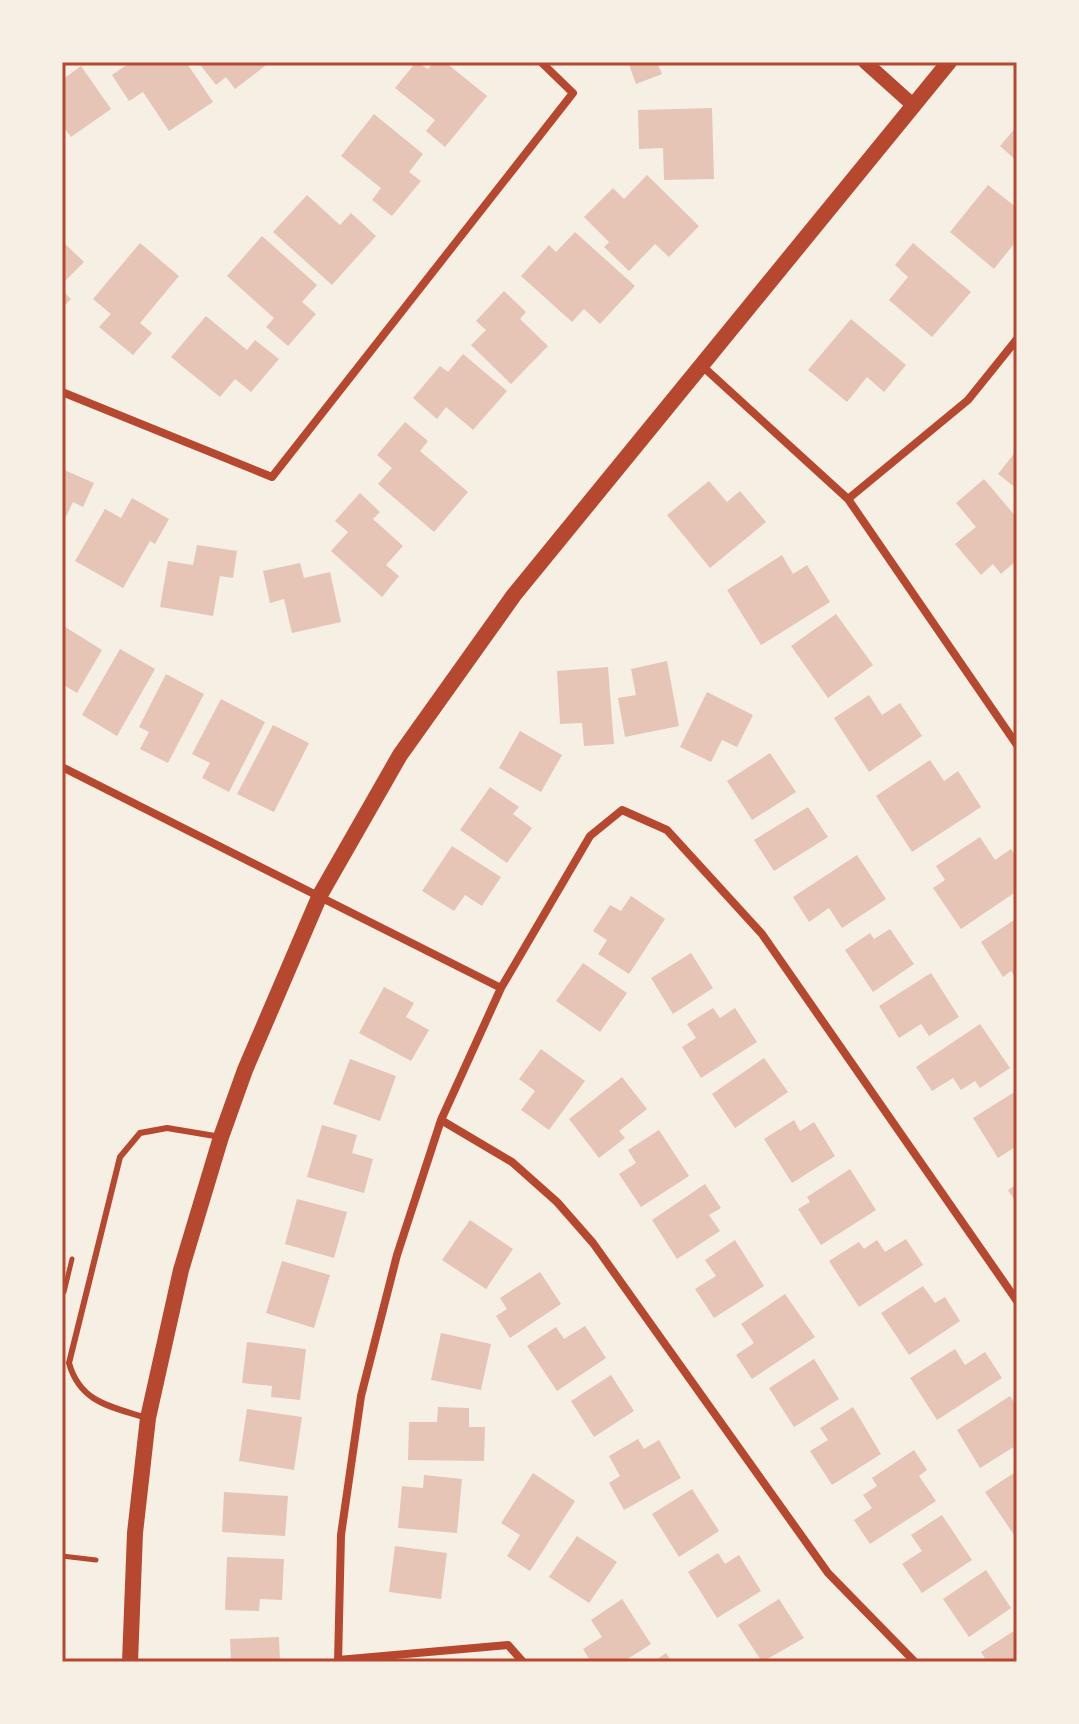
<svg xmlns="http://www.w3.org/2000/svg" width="1079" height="1724" viewBox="0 0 1079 1724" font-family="Quicksand,sans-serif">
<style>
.building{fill:#e6c5b7}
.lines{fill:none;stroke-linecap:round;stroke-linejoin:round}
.path{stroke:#b5482f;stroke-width:5}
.service{stroke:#b5482f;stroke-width:6}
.minor{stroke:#b5482f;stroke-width:8}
.tertiary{stroke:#b5482f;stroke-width:14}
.secondary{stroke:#b5482f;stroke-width:16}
.neatline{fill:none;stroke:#b5482f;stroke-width:3}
</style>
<rect width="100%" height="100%" fill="#f6efe4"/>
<path class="building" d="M131,62H186L213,102L169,131L143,92L129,101L112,75Z
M198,62H262L265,66L235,89L226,77L216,85Z
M416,62L428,69L434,62H445L487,96L445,147L426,131L435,120L395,88Z
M628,62H657L662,74L636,84Z
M81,66L111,109L71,137L62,125V80Z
M712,108L714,179L664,180L663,148L639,149L638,110Z
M374,114L423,154L409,172L421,181L392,216L372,200L381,188L341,156Z
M1017,126V161L1000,146Z
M647,175L699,226L669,257L655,244L629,271L604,247L609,242L584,217L613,188L624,199Z
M988,185L1017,208V240L994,269L950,232Z
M307,195L340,225L351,213L376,236L332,285L273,232Z
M575,232L635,286L600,324L584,309L572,322L521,276L549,245L556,252Z
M262,236L317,285L302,302L316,314L288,346L266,327L274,318L227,276Z
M62,241L84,262L62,284Z
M140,243L179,276L140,323L152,333L133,355L99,327L111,314L93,299Z
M913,243L971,292L932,337L889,300L908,277L895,265Z
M62,290L71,299L62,308Z
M504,291L526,312L520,319L548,346L511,384L471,345L486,330L476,321Z
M206,316L247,350L255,340L279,359L251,392L235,379L220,397L171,357Z
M851,319L906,365L884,392L867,377L847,402L808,370Z
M463,354L507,391L473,430L446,407L437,419L413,398L440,366L448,372Z
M405,422L428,441L420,451L468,492L434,532L378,484L392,468L377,455Z
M1017,450V489L998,474Z
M62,469L94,483L83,507L73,502L62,525Z
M984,479L1017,518V560L1001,574L993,564L981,575L955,544L976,527L956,503Z
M709,481L727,502L740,491L766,522L710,568L667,515Z
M360,493L380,512L373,519L403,546L386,565L399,576L382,597L331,551L348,532L335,521Z
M132,498L169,519L155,544L150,541L123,588L75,561L105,509L121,518Z
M197,545L237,551L233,578L220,576L213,616L160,607L168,561L193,565Z
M782,555L793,574L807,565L830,602L761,645L727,590Z
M300,563L304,578L330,572L341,622L292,633L284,599L270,603L263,571Z
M836,614L873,665L828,698L791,646Z
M62,625L102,650L77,693L62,684Z
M120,649L155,669L117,736L82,715Z
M667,661L679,726L625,737L618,698L636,695L631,669Z
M608,667L614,744L584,746L582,723L560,724L557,671Z
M166,674L204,694L168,763L140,749L149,732L139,727Z
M707,692L753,715L737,747L722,740L711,762L680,747Z
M869,695L882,715L900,703L922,736L869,772L834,718Z
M221,699L265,722L229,792L202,778L210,763L192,754Z
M273,725L309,743L274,812L237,794Z
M520,731L562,755L541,792L499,768Z
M770,753L796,792L752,820L727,781Z
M930,760L944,781L958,771L981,807L912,852L876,796Z
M490,787L519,807L513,814L532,828L507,863L460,830Z
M808,807L828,837L774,871L754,840Z
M980,837L995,860L1011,849L1017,858V891L961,929L933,888L945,880L936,866Z
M452,846L501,877L482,906L465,895L454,911L422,891Z
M857,855L886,899L842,928L829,908L809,922L793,897Z
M631,896L665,919L629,974L598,954L607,940L593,931L610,905L621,911Z
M1017,918V980L1011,971L1003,977L981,942Z
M890,929L914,964L873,992L845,950L870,933L874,939Z
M691,953L713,988L673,1014L651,978Z
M583,963L627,993L600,1032L556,1001Z
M931,973L959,1017L929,1036L921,1024L899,1038L879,1006Z
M384,987L414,1003L406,1017L429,1030L411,1061L359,1033Z
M713,1008L720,1018L735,1008L757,1042L701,1078L682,1047L696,1038L687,1024Z
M980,1024L1010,1068L980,1088L975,1081L961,1090L953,1078L932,1091L916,1067Z
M541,1049L585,1081L549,1130L521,1110L535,1091L519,1079Z
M764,1058L788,1092L735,1128L712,1094Z
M350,1059L396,1076L380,1121L333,1104Z
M622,1077L647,1109L619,1131L625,1138L599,1158L569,1119Z
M1016,1091L1017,1146L998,1158L973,1118Z
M794,1120L800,1131L814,1122L835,1156L792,1183L764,1139Z
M322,1125L357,1135L352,1153L373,1159L364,1193L307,1177Z
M659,1130L689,1176L641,1207L619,1174L636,1163L628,1150Z
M850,1169L876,1210L821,1245L798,1209L810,1202L807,1197Z
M705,1184L721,1208L709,1215L720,1231L677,1259L652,1220Z
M1017,1184V1204L1008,1190Z
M297,1199L347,1212L334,1258L285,1244Z
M470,1220L513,1249L486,1289L442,1260Z
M906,1239L923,1265L859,1307L829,1261L859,1242L864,1249L877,1240L885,1252Z
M735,1240L764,1286L714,1318L695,1289L716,1276L705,1260Z
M282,1261L330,1275L314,1328L266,1313Z
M540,1272L561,1304L510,1338L496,1316L507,1309L500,1298Z
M923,1286L935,1303L945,1297L960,1321L909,1355L881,1313Z
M785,1294L815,1337L752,1379L736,1355L754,1343L741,1324Z
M585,1326L606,1358L557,1391L527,1346L556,1327L564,1339Z
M441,1333L491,1344L481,1390L431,1380Z
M247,1342L306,1349L300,1400L271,1397L272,1386L242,1383Z
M955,1349L965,1365L985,1352L1002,1378L937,1420L910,1378Z
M814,1359L839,1399L794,1427L769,1388Z
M611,1375L634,1411L594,1437L571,1401Z
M1010,1396L1017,1407V1445L980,1468L957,1430Z
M438,1407L469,1408V1427H485L484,1461L408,1460L409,1422H437Z
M853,1407L881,1454L832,1485L810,1451L828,1440L820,1428Z
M247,1409L302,1417L294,1470L239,1461Z
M638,1439L644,1449L659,1440L681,1478L624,1510L609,1483L620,1476L609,1456Z
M914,1450L927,1470L919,1476L936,1501L870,1544L854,1520L872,1508L863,1495L877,1486L872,1478Z
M1017,1471V1533L1014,1535L985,1492Z
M533,1473L575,1501L530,1571L507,1556L520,1535L501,1523Z
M424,1475L462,1479L457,1533L398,1528L402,1486L423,1488Z
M692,1489L719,1531L679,1557L652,1514Z
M224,1492L288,1496L285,1536L222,1532Z
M942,1515L972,1560L922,1593L902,1564L922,1551L911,1535Z
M577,1536L617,1562L589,1603L549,1577Z
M395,1546L447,1553L441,1599L389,1592Z
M718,1553L725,1564L739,1555L761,1591L717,1618L688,1572Z
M227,1557L284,1559L282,1600L260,1599L259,1611L225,1610Z
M986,1570L1011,1608L969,1637L943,1599Z
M622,1599L651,1644L623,1662H591L583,1649L602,1637L591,1620Z
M779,1599L804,1638L762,1662L738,1625Z
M1017,1629V1662H987L981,1652Z
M279,1637L280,1662H231L230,1639Z
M666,1653L672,1662H653Z"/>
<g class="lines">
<path class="path" d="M64,1292L72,1259
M62,1556L96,1560"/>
<path class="service" d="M147,1418C112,1407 80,1403 69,1363L120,1157L140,1133L167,1128L221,1137"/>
<path class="minor" d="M700,364L848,499L1017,745
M62,392L272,477L573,93L541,62
M848,499L968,400L1017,339
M62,767L501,988
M441,1120L512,1162L557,1202L593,1243L828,1573L915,1662
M338,1660L508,1645L523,1662
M338,1662L341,1535L361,1396L397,1255L441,1120L501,988L590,836L622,810L667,830L762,934L1017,1301"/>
<path class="tertiary" d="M865,62L914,106"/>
<path class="secondary" d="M130,1662L135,1533L148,1418L181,1270L221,1137L245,1070L320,895L400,755L514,595L949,62"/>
</g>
<rect width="1079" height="1724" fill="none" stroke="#f6efe4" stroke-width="128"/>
<rect x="64" y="64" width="951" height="1596" class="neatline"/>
</svg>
